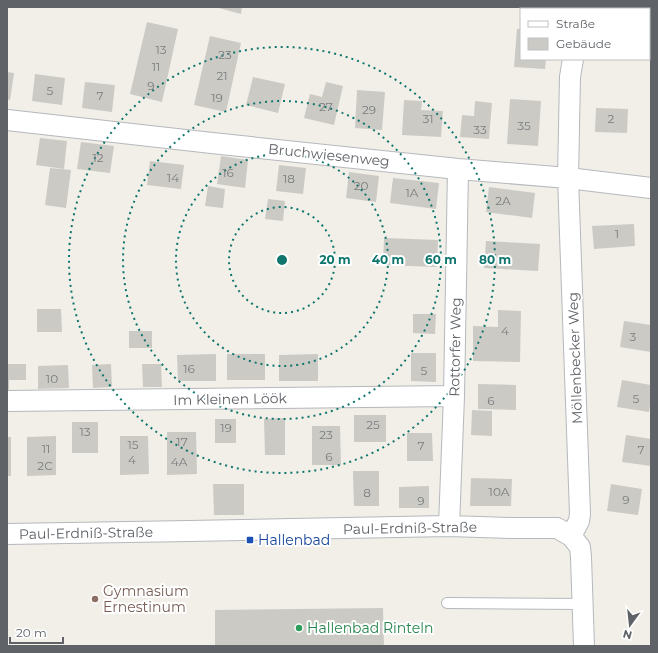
<svg xmlns="http://www.w3.org/2000/svg" width="658" height="653" viewBox="0 0 658 653" font-family="Montserrat,sans-serif">
<style>
.building{fill:#cccac5}
.lines{fill:none;stroke-linecap:round;stroke-linejoin:round}
.lane-casing{stroke:#b5b8bc;stroke-width:12}
.street-casing{stroke:#b5b8bc;stroke-width:22}
.lane{stroke:#fff;stroke-width:10}
.street{stroke:#fff;stroke-width:20}
.ring{fill:none;stroke:#0f766e;stroke-width:2;stroke-dasharray:2 4}
.transit-dot{fill:#1a4fb4;stroke:#fff;stroke-width:1.5}
.education-dot{fill:#8d6e63;stroke:#fff;stroke-width:1.5}
.leisure-dot{fill:#2e9e5b;stroke:#fff;stroke-width:1.5}
.labels{text-anchor:middle;dominant-baseline:central;stroke-width:4;stroke-linejoin:round;paint-order:stroke}
.number-label{font-size:12px;fill:#7a7d7f}
.street-label{font-size:14px;fill:#5f6368;stroke:#fff}
.transit-label{font-size:14px;fill:#164399;stroke:#fff;text-anchor:start}
.education-label{font-size:14px;fill:#785e54;stroke:#fff;text-anchor:start}
.leisure-label{font-size:14px;fill:#27864d;stroke:#fff;text-anchor:start}
.centre{fill:#0f766e;stroke:#fff;stroke-width:2}
.ring-label{font-size:12px;text-anchor:middle;font-weight:bold;fill:#0f766e;stroke:#fff;stroke-width:4;stroke-linejoin:round;paint-order:stroke}
</style>
<rect width="100%" height="100%" fill="#f1efe8"/>
<path class="building" d="M215,7H242L241,14Z
M147,22L178,29L162,102L130,94Z
M517,29H521V59H546L545,69L514,67Z
M210,36L241,43L226,112L194,105Z
M7,72L14,73L10,100L7,99Z
M35,74L65,78L62,105L32,101Z
M253,77L285,84L278,113L246,105Z
M85,82L115,85L112,112L82,108Z
M326,82L343,86L334,125L304,118L310,94L322,97Z
M357,90L385,92L382,130L355,128Z
M510,99L541,101L538,146L507,144Z
M404,100L422,101L421,110L443,111L441,137L402,135Z
M475,101L492,103L489,139L460,137L462,115L474,116Z
M596,108L628,109L627,133L595,132Z
M40,138L67,141L64,169L36,165Z
M81,142L114,146L110,173L77,169Z
M221,156L248,160L245,188L217,184Z
M150,161L184,165L181,189L147,185Z
M279,165L306,168L303,194L276,191Z
M50,168L71,170L66,208L45,205Z
M349,172L379,176L376,202L346,198Z
M393,178L439,183L436,209L390,203Z
M208,186L225,189L223,208L205,206Z
M489,187L535,193L532,218L486,212Z
M268,199L285,201L283,221L265,219Z
M634,224L635,246L594,249L592,226Z
M384,238L438,240L437,267L383,265Z
M486,241L540,244L538,271L484,268Z
M37,309H61L62,332H37Z
M498,310L521,311L520,362L473,361V326L498,327Z
M413,314H436L435,334L413,333Z
M624,321L651,325V352L620,347Z
M129,331H152V348H129Z
M411,353H436V382L411,381Z
M216,354V381H178L177,355Z
M227,354H265V380H227Z
M318,354V381H279V355Z
M7,364H26V380H9V390H7Z
M111,364L112,387L93,388L92,365Z
M142,364H161L162,387H143Z
M68,365L69,388L38,389V366Z
M622,380L651,385V399L649,412L617,407Z
M478,384L516,385V410L478,409Z
M472,410L492,411V436L471,435Z
M354,415H386V442H354Z
M285,418V455H265L264,419Z
M215,419H236V443H215Z
M72,422H98V453H72Z
M312,426H340L341,465H312Z
M167,432H196L197,474L167,475Z
M407,433H432L433,461H407Z
M626,435L651,439V466L622,462Z
M56,436V475L27,476V437Z
M120,436H148L149,474L120,475Z
M7,437H11V476H7Z
M353,471H379V506H354Z
M471,478L512,479L511,506H470Z
M213,484H244V515H214Z
M611,484L642,489L638,515L607,511Z
M429,486V508H399V487Z
M383,608L384,646H215V610Z"/>
<g class="lines">
<defs>
<path id="lane" d="M447,603L583,604"/>
<path id="street" d="M581,9L582,7
M7,120L212,143L458,169L568,178L651,188
M7,401L454,396
M449,526L454,396L458,169
M7,534L189,531L449,526L512,528H557L571,536L580,547L581,557L584,646
M571,536L579,521L580,514L568,178L570,77L573,59"/>
</defs>
<use href="#lane" class="lane-casing"/>
<use href="#street" class="street-casing"/>
<use href="#lane" class="lane"/>
<use href="#street" class="street"/>
</g>
<g class="ring">
<circle cx="282" cy="260" r="53"/>
<circle cx="282" cy="260" r="106"/>
<circle cx="282" cy="260" r="159"/>
<circle cx="282" cy="260" r="213"/>
</g>
<rect class="transit-dot" x="246" y="536" width="8" height="8" rx="2"/>
<circle class="education-dot" cx="95" cy="599" r="4"/>
<circle class="leisure-dot" cx="299" cy="628" r="4"/>
<g class="labels">
<g class="number-label">
<text x="161" y="49">13</text>
<text x="225" y="54">23</text>
<text x="156" y="66">11</text>
<text x="222" y="75">21</text>
<text x="151" y="85">9</text>
<text x="50" y="90">5</text>
<text x="100" y="95">7</text>
<text x="217" y="97">19</text>
<text x="326" y="106">27</text>
<text x="369" y="109">29</text>
<text x="428" y="118">31</text>
<text x="611" y="118">2</text>
<text x="524" y="125">35</text>
<text x="480" y="129">33</text>
<text x="98" y="157">12</text>
<text x="228" y="172">16</text>
<text x="173" y="177">14</text>
<text x="289" y="178">18</text>
<text x="361" y="185">20</text>
<text x="412" y="192">1A</text>
<text x="503" y="200">2A</text>
<text x="617" y="233">1</text>
<text x="505" y="330">4</text>
<text x="633" y="336">3</text>
<text x="189" y="368">16</text>
<text x="424" y="370">5</text>
<text x="52" y="378">10</text>
<text x="636" y="398">5</text>
<text x="491" y="400">6</text>
<text x="373" y="424">25</text>
<text x="226" y="427">19</text>
<text x="85" y="431">13</text>
<text x="326" y="434">23</text>
<text x="182" y="441">17</text>
<text x="133" y="444">15</text>
<text x="421" y="445">7</text>
<text x="46" y="448">11</text>
<text x="641" y="449">7</text>
<text x="329" y="456">6</text>
<text x="132" y="459">4</text>
<text x="179" y="461">4A</text>
<text x="45" y="465">2C</text>
<text x="499" y="491">10A</text>
<text x="367" y="492">8</text>
<text x="626" y="499">9</text>
<text x="421" y="500">9</text>
</g>
<g class="street-label">
<text transform="translate(329 155) rotate(6)">Bruchwiesenweg</text>
<text transform="translate(455 347) rotate(-89)">Rottorfer Weg</text>
<text transform="translate(575 358) rotate(-92)">Möllenbecker Weg</text>
<text transform="translate(230 399) rotate(-1)">Im Kleinen Löök</text>
<text transform="translate(410 528) rotate(-1)">Paul-Erdniß-Straße</text>
<text transform="translate(86 533) rotate(-1)">Paul-Erdniß-Straße</text>
</g>
<g class="transit-label">
<text x="258" y="540">Hallenbad</text>
</g>
<g class="education-label">
<text x="103" y="591">Gymnasium<tspan x="103" dy="16">Ernestinum</tspan></text>
</g>
<g class="leisure-label">
<text x="307" y="628">Hallenbad Rinteln</text>
</g>
</g>
<circle cx="282" cy="260" r="6" class="centre"/>
<g class="ring-label">
<text x="335" y="264">20 m</text>
<text x="388" y="264">40 m</text>
<text x="441" y="264">60 m</text>
<text x="495" y="264">80 m</text>
</g>
<rect width="658" height="653" fill="none" stroke="#5f6368" stroke-width="16"/>
<rect x="520" y="8" width="130" height="52" fill="#ffffff" stroke="#bfc1c3"/>
<rect x="528" y="21" width="20" height="6" fill="#ffffff" stroke="#bfc1c3"/>
<text x="556" y="28" font-size="12" fill="#5f6368">Straße</text>
<rect x="528" y="38" width="20" height="12" fill="#cccac5" stroke="#bfc1c3"/>
<text x="556" y="48" font-size="12" fill="#5f6368">Gebäude</text>
<g transform="translate(630 625) rotate(195)" stroke="#ffffff" stroke-width="3" paint-order="stroke">
<path d="M0-3L7 15L0 10L-7 15Z" fill="#5f6368"/>
<text y="-6" font-size="11" font-weight="bold" text-anchor="middle" fill="#5f6368">N</text>
</g>
<path d="M10 637v6h53v-6" fill="none" stroke="#5f6368" stroke-width="2"/>
<text x="16" y="637" font-size="12" fill="#5f6368" stroke="#ffffff" stroke-width="3" paint-order="stroke">20 m</text>
</svg>
